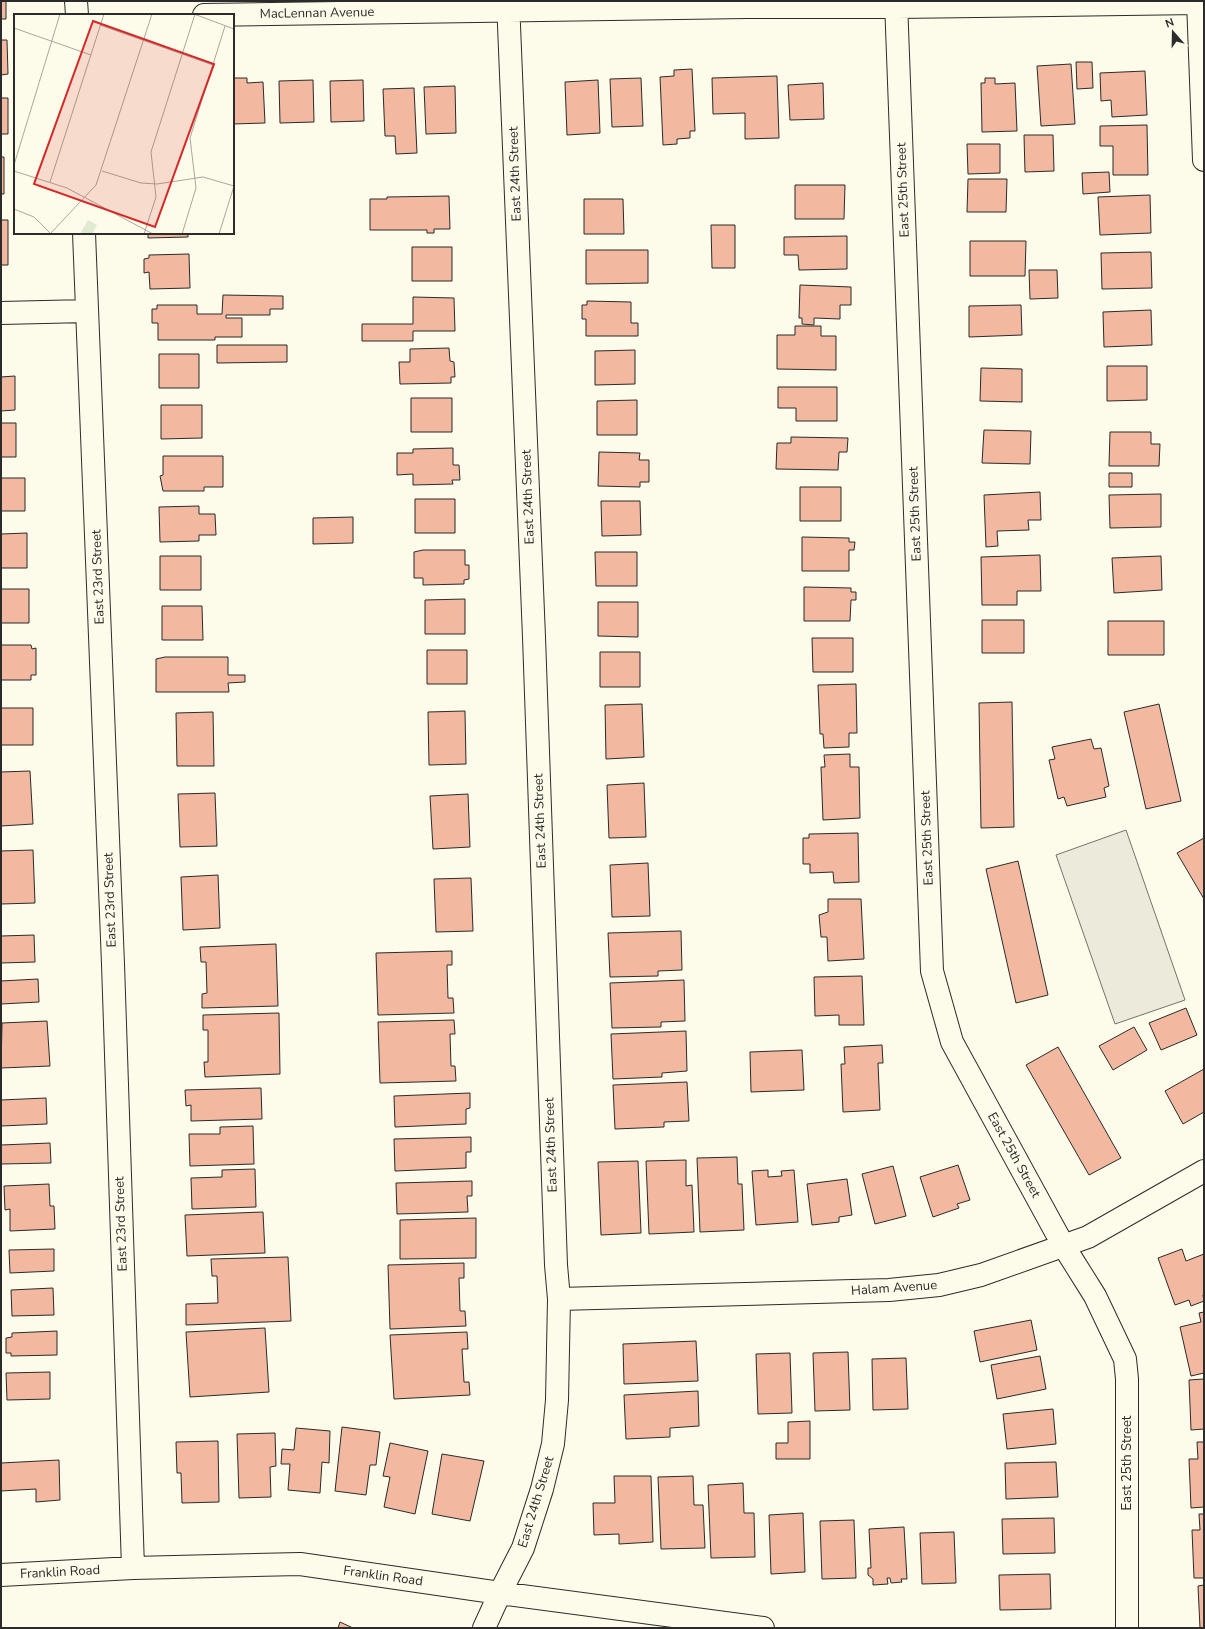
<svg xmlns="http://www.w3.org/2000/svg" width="1205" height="1629" viewBox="0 0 1205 1629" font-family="'Nunito Sans',sans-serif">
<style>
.parking{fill:#eceadb;stroke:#74746e}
.building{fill:#f2b8a0;stroke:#2b2b2b}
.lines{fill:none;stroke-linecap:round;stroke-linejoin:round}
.minor-casing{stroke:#2b2b2b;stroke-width:24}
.minor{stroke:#fdfbea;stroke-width:22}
.labels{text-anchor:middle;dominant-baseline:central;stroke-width:3;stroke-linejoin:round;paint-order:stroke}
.street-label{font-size:13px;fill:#2b2b2b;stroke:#fdfbea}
.inset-road{fill:none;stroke:#a9a89e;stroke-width:1}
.view{fill:#d62828;fill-opacity:0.15;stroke:#d62828;stroke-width:2}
.inset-edge{fill:none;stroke:#2b2b2b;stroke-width:2}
</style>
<rect width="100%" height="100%" fill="#fdfbea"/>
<path class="parking" d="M1126,830L1185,1000L1115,1024L1056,855Z"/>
<path class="building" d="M1,1H6V19H1Z
M1,40H7L8,74L1,75Z
M1076,62H1092L1093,88L1077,89Z
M1071,64L1075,124L1041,126L1037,66Z
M692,69L695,131H690V138L677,139V144L663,145L660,77L674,76V70Z
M1145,71L1147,115L1112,117L1111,100L1101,101L1100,73Z
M777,76L779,138L745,139V113L713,114L712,78Z
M233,78H247V83L263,82L265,123L233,124Z
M641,78L643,126L612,127L610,79Z
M985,78H995V84L1015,83L1017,131L982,132L981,83H985Z
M313,80L314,122L280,123L279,81Z
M363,80L364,121L331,122L330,81Z
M598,80L600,133L567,135L565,82Z
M823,83L824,119L790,120L788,85Z
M455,86L456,133L426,134L424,87Z
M414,88L417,153L396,154L395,136H385L383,89Z
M1,98H8V134H1Z
M1147,125L1148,175H1113V146H1100V126Z
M1024,135H1053L1054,171L1025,172Z
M967,144H1000V173L968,174Z
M1,157H4V194H1Z
M1109,172L1110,192L1083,194L1082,173Z
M968,179H1007L1006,212H967Z
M795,185H845L844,219H795Z
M1150,195L1151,233L1100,235L1098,197Z
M449,196L450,229H434V233H427V230H370V199H387V197Z
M584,199H623L624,234H584Z
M1,220H8V265H1Z
M711,225H735V268H712Z
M148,233H188V237L148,238Z
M847,236V269L799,270L798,255H784V237Z
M970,241H1026L1025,276H970Z
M412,247H452V281H412Z
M586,250H648V283L586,284Z
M1151,252L1152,288L1102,289L1101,253Z
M189,254L190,288L150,289L149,272L144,273V259L149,258V255Z
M1029,270H1057L1058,298L1030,299Z
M800,285L851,287V305H840V319L814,318V325L802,324V318H799Z
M223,295L283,296V309H270V315H226V318H242V337H215V340H158V323H152V309H157V305H197V314H222Z
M413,297L454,298L455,331H413V341H362V324H413Z
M587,301L631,302V323H638V336H586V319H582V305H587Z
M1021,305L1022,335L969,337V306Z
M1151,310L1152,345L1104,347L1103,312Z
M795,326H821V336H836V370L777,369V335H795Z
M217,345H287V362L217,363Z
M449,348L450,361L454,362L455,377H451V383L400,384L399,362H410V349Z
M635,350V384L595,385V351Z
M159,354H199V388H159Z
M1107,366H1147V400L1107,401Z
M981,368L1022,369V402L980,401Z
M15,376V410L1,411V377Z
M778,387H837V421H796V408H778Z
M411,398H452V432H411Z
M637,400V435H597V401Z
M161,405H202V438L161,439Z
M1,423H16V457H1Z
M984,430L1031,431L1030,464L982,463Z
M1110,432H1151V444H1160L1159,466H1109Z
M791,437L848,438L847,452H839L838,470L776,469L777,443H791Z
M453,448V465H459L460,480H452L453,484L413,485V474L397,475V453H413V449Z
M599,452L640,453L639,460H649V482H640V487L598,486Z
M163,456H223V487H204V491H163L160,476L163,475Z
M1109,473H1132V487H1109Z
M1,478H25V511H1Z
M800,487H841V521H800Z
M1040,492L1041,520H1028L1029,530L997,531L998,546L986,547L984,495Z
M1161,494V527L1110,528L1109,495Z
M415,499H455V533H415Z
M601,501H640L641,535L602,536Z
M199,506V514H215L216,535H199V541L160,542L159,507Z
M353,517V543L313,544V518Z
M27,533V568H1V534Z
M802,537L849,538V542H855L854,550H849V571H802Z
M423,550H465V565H469V579L464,580V584L423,585V578H414V552Z
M595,552H637V586H596Z
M1040,555L1041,591H1017V605H982L981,557Z
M160,556H201V590H160Z
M1161,556L1162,590L1114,593L1112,558Z
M804,587L851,588V592H856V600H851L850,621H804Z
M1,589H29V623H1Z
M465,599V634H425V600Z
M598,602H638V637L598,636Z
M162,606H202L203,640H162Z
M982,620H1024V653H982Z
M1108,621H1164V655H1108Z
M812,638H853V672H813Z
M1,645H31L32,649L36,648V675H31V680H1Z
M427,650H467V684H427Z
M600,652H640V687H600Z
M165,657H228V675H245V682L228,683L229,692H156V659Z
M856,684L857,733H849V747L824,748L823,734H820L818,685Z
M1012,702L1014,827L981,828L979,703Z
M642,704L644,757L606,759L605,705Z
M1159,704L1181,801L1146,809L1124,712Z
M1,708H33V745H1Z
M465,711L466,764L429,765L428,712Z
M213,712L214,766H177L176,713Z
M1091,739L1094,749L1101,748L1109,786L1104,788L1106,797L1067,806L1064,797L1058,799L1049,760L1055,759L1052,747Z
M850,754V767H859L860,818L823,820L821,767H825L824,755Z
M30,771L33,824L1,826V772Z
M644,783L646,837L609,838L607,785Z
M215,793L217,846L180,847L178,794Z
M468,794L470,847L433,849L430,796Z
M858,833L859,882L834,883L833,872L810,873V864H803V838H809V834Z
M1204,838V899L1177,853Z
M33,850L35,903L1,904V851Z
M1018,861L1048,995L1016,1003L986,869Z
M648,863L650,916L612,917L610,865Z
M218,875L220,928L183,930L181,877Z
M471,878L473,931L436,932L434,879Z
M828,899H861L864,959L828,961L827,937H821L819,915L828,912Z
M681,931L682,970L658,971V976L610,977L608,933Z
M34,935L35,962L1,963V936Z
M276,944L278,1006L202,1008V994L207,993L206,962H201L200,947Z
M452,951V965H447L448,998H453L454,1013L378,1015L376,953Z
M862,976L864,1025H839V1015L815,1016L814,977Z
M38,979L39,1002L1,1004V981Z
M684,980L685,1021L661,1022V1027L612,1028L610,983Z
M1186,1008L1197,1035L1161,1050L1149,1023Z
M279,1013L280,1074L205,1077L204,1062H208V1030H203V1015Z
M454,1020L455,1034H450L451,1066H455L456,1081L380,1083L378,1022Z
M47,1021L50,1066L1,1068L2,1023Z
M1134,1027L1147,1050L1113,1070L1099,1046Z
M686,1031L687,1071L662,1073V1077L613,1079L611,1034Z
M882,1045L883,1063H878L880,1110L843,1112L841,1064H845L844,1047Z
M1058,1047L1121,1158L1089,1175L1026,1065Z
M802,1050L804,1090L751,1092L750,1052Z
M1204,1069V1112L1183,1124L1165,1091Z
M687,1082L689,1121L664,1122V1127L615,1129L613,1085Z
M261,1088L262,1119L191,1121V1105L186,1106L185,1090Z
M470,1093V1108L466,1109V1124L395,1127L394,1096Z
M46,1098L47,1124L1,1126V1100Z
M253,1126L254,1164L190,1166L189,1134H220V1127Z
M471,1137V1152H466V1168L395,1171L394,1139Z
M50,1143L51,1163L1,1164V1145Z
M737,1157L738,1184H742L744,1230L700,1232L697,1158Z
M686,1160V1186L692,1185L694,1232L649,1234L646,1161Z
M638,1161L641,1233L601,1235L598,1162Z
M958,1165L970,1200L957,1204L959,1208L933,1217L920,1177Z
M893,1166L906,1216L875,1224L862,1174Z
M255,1169L256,1207L192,1209L191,1178L222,1177V1170Z
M768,1170V1177L782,1176L781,1171L794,1170L798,1222L756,1225L752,1171Z
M847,1179L852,1215L839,1217V1222L812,1225L807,1184Z
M472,1181V1196H467L468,1212L397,1214L396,1183Z
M49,1184L50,1206H54L55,1229L10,1231V1209L5,1210L4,1186Z
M263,1212L265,1253L187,1256L185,1215Z
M476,1218V1258L400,1259V1220Z
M54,1249V1271L10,1273L9,1250Z
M1182,1249L1186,1261L1204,1254V1294L1203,1295L1204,1301L1191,1306L1189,1300L1175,1305L1158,1258Z
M288,1257L291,1321L186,1325V1304L218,1303L217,1276H212L211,1259Z
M464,1263V1278H459L460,1311H465L466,1326L390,1329L388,1265Z
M53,1288L54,1315L12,1316L11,1290Z
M1204,1312V1373L1191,1376L1180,1327L1201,1322L1199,1313Z
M1031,1320L1037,1350L980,1362L974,1331Z
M265,1328L269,1392L190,1397L186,1332Z
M57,1331V1355L11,1356V1353H6V1338L12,1337V1333Z
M467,1332L468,1349H462L464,1382H469L470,1395L394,1399L390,1335Z
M696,1341L698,1381L624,1384L623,1344Z
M848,1352L850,1410L815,1411L813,1353Z
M790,1353L792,1413L758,1414L756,1354Z
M1040,1356L1046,1389L997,1399L991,1365Z
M906,1358L908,1409L873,1410L872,1359Z
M50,1372V1399L7,1400L6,1373Z
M1204,1379V1429L1191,1430L1189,1380Z
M698,1391L699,1426L670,1428V1437L626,1439L624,1395Z
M1053,1409L1056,1444L1007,1449L1003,1414Z
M810,1421V1459H776V1443H788V1422Z
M342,1427L380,1432L376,1465H370L366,1495L335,1491Z
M296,1428L330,1431L329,1463L322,1462L320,1493L288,1490L290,1464H281L282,1449L294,1450Z
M275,1433L276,1466L270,1467L271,1497L239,1498L237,1434Z
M218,1441L219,1502L182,1503L181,1473H177L176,1442Z
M1197,1442H1204V1507L1191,1508L1189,1459H1198Z
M390,1443L428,1451L415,1514L384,1507L390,1477L383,1476Z
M442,1454L484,1461L470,1521L432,1514Z
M59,1460L60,1500L36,1502V1489L1,1491V1463Z
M1056,1462L1058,1497L1006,1499L1005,1463Z
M614,1476H651L653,1542L619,1544V1534L594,1535L593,1503H615Z
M693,1476L694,1505H703L705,1548L661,1549L658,1477Z
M743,1483L744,1513H754L755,1557L711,1558L708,1485Z
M803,1513L805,1572L771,1574L769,1515Z
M1199,1514H1204V1578H1194L1192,1530H1200Z
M1054,1518L1055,1553L1003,1554L1002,1519Z
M854,1520L856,1578L822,1579L820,1521Z
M904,1527L907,1579H901L902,1582L891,1583L890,1578H887L888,1584L873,1585V1579L868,1575V1568H871L869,1529Z
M954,1532L956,1583L922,1584L920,1533Z
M1050,1574L1051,1609L1000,1610L999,1575Z
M1204,1585V1628H1200L1198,1586Z
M340,1622L353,1628H338Z"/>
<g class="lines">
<defs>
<path id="minor" d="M76,1L77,15
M896,1L932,971L952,1042L1063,1245L1095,1296L1125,1359L1127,1379V1628
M1198,1L1204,160
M204,15L747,7H897L1198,3
M84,233L113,964L133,1568
M1,313L87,311
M559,1299L889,1290L939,1285L981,1275L1088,1237L1204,1171
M1,1575L133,1568L300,1564L500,1593L763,1628
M484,1628L500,1593L523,1548L542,1489L553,1444L557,1400L559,1299L556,1265L534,637L508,1"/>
</defs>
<use href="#minor" class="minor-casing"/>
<use href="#minor" class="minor"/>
</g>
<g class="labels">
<g class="street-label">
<text transform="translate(317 13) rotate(-1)">MacLennan Avenue</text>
<text transform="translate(515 174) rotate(-92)">East 24th Street</text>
<text transform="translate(903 190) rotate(-92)">East 25th Street</text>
<text transform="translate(528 497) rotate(-92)">East 24th Street</text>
<text transform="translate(915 514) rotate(-92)">East 25th Street</text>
<text transform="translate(98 577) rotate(-92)">East 23rd Street</text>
<text transform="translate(540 821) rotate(-92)">East 24th Street</text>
<text transform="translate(927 838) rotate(-92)">East 25th Street</text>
<text transform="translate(110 900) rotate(-92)">East 23rd Street</text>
<text transform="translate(551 1145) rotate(-92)">East 24th Street</text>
<text transform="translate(1014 1155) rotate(61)">East 25th Street</text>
<text transform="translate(121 1224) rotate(-92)">East 23rd Street</text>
<text transform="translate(894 1288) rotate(-4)">Halam Avenue</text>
<text transform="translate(1127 1463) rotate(-90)">East 25th Street</text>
<text transform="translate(536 1502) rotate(-73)">East 24th Street</text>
<text transform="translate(60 1572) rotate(-3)">Franklin Road</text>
<text transform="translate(383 1576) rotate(8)">Franklin Road</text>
</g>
</g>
<g transform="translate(14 14)">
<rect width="220" height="220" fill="#fdfbea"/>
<path d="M74,206L83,211L78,220H66Z" fill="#deebd1"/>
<path class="inset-road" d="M180,0L220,15M86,11L199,51M0,14L77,41M0,151L46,0M0,157L53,174L139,220M88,157L127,169L143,170L189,163L220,172M36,168L90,0M0,195L20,203L37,220M36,220L82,171L138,0M130,220L142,183L137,138L181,0M168,220L182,174L176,124L211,12M205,220L220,172"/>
<path class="view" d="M79,7L200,50L141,213L20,170Z"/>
<rect width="220" height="220" class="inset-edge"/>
</g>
<rect width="1205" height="1629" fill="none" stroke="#2b2b2b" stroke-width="4"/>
<g transform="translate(1173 32) rotate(340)" stroke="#fdfbea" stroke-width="3" paint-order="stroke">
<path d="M0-3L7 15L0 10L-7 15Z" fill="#2b2b2b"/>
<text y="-6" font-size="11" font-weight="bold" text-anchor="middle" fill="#2b2b2b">N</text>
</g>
</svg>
